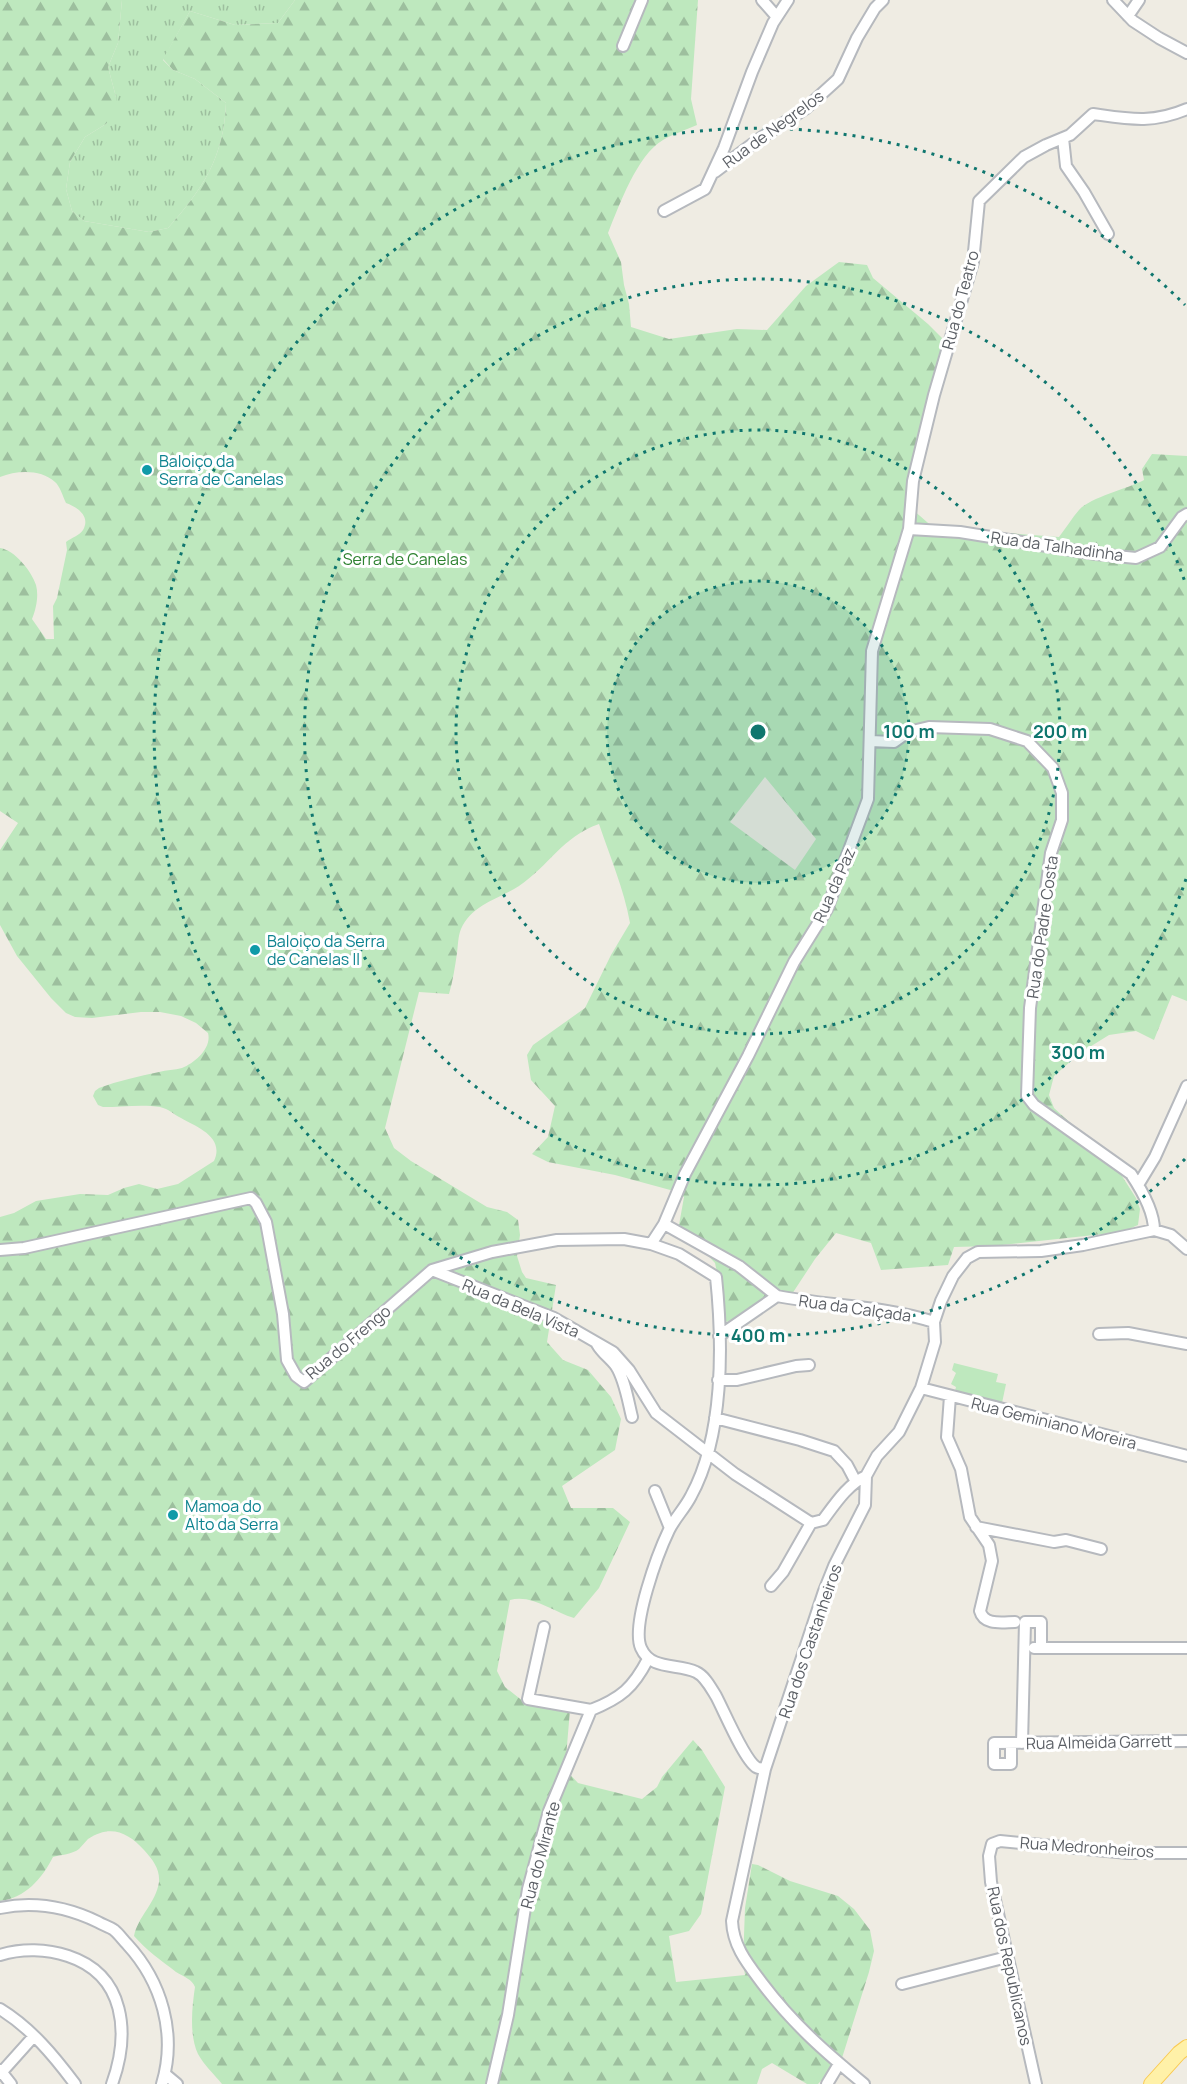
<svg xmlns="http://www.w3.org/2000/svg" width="1187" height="2084" viewBox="0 0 1187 2084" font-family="Manrope,sans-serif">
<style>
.grass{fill:url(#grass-tufts)}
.forest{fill:url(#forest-firs);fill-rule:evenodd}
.garden{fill:#bee8be}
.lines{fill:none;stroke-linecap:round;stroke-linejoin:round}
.minor-casing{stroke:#b6b9be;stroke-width:14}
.major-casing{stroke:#faca51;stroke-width:16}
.minor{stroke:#fff;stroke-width:10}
.major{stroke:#fff1a8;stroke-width:14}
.ring{fill:none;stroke:#0f766e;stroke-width:3;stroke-dasharray:3 6}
.culture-dot{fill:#0f9aa8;stroke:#fff;stroke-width:2}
.labels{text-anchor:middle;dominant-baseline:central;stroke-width:6;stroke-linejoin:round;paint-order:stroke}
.street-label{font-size:16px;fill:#5b5f65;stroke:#fff}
.culture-label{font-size:16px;fill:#0d838f;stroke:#fff;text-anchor:start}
.park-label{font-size:16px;fill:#2e8231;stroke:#fff}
.centre{fill:#0f766e;stroke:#fff;stroke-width:3}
.ring-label{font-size:18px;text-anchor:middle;font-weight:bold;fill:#0f766e;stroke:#fff;stroke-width:6;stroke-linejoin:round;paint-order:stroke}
</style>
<defs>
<pattern id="grass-tufts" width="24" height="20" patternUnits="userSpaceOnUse" patternTransform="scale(1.5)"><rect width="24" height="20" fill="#bee8be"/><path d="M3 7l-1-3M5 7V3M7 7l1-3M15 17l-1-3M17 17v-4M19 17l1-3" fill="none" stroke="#9dbf9e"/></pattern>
<pattern id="forest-firs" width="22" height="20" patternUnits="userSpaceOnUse" patternTransform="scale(1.5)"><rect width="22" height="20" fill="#bee8be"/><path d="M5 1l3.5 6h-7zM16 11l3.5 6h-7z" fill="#9dbf9e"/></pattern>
</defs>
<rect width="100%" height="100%" fill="#efece3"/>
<path class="grass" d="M122,0H295L278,23L235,25L190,11L163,60L173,70L195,79L226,103C224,157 203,189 168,228L149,232L84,221L72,211L66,189L70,162L85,137L106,124L116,97L108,67L118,43Z"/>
<path class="forest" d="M0,0H122L118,43L108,67L116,97V110L106,124L85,137L70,162L66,189L72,211L84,221L149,232L168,228C203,189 224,157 226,103L195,79L173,70L163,59L190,11L235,25L278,23L295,0H698L691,99L697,125C686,130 673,134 663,140C637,155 619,206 608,233L621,262L624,285L629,304L631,327L669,339L737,329L767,330L806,286L839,262L867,265L873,278L928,324L950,346L943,371L912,509L935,529L968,533H1008L1059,537C1066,528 1072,518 1079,510C1091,497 1127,489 1144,480L1142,469L1152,454L1187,456V1001L1172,995L1154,1040L1136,1031L1109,1035L1080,1053L1054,1076L1049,1095L1054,1108L1113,1162L1136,1198L1140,1209L1138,1225L1122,1232L993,1246L954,1247L948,1265L881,1270L871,1243L836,1233L815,1259L792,1294L748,1319L724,1322L723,1300L715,1263L679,1225L684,1197L674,1191L615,1175L548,1162L532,1154L548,1137L555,1106L531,1080L527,1055L533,1045L585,1008L611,955L630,923C624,889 610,857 599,824C562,837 550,865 519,886C499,899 472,904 461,929C458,936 458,946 457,953C455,967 453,980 449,994L419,992L385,1128L394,1148L411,1161L487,1207L507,1212L518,1220L520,1235L517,1256L522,1272L526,1278L556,1285L547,1342L563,1360L588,1370L611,1397L621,1419L615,1450L562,1486L571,1508H613L630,1522L599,1588L574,1618C553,1612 532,1594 510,1600L497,1671L505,1687L524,1702L570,1710L565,1769L578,1783L642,1799L657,1787L662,1777L693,1740L702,1750L725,1787L701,1914L689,1931L669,1936L676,1982L745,1975L743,1963L745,1908L752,1864L758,1865L790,1881L838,1896L854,1909L870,1930L874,1951L869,1972L842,2058L818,2084H807L772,2063L762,2069L757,2084H222C214,2074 204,2065 198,2054C189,2035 192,2007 195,1987C192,1979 184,1977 176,1972C162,1961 146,1950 134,1936C138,1916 156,1903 159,1882C160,1869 153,1860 144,1850C128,1832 110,1824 88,1839C85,1842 82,1846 79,1849C73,1854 60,1855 53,1857C42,1879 25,1898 0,1901V1217L14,1213L36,1201L80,1194L108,1195L124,1188L139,1184L157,1189L178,1184L214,1161C225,1137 197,1127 181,1118C173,1114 169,1109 160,1107C143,1104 121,1107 103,1107L98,1105L93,1096L95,1091L99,1088C118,1081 139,1076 159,1072C166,1070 175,1070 182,1068C195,1063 212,1048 208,1033L196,1023L181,1016L160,1012H141L92,1018L75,1017L66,1013L51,998L17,956L0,925V850L18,823L0,811V548C15,550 32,572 36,585C39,596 36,609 32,619L46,639H54L53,606L57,598L67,550L66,542C71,538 80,535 83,530C91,516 77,507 66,503C63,497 60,486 55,482C41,469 17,470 0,477ZM765,777L816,839L795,870L730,822Z"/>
<path class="garden" d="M954,1363L998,1374L996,1382L1006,1384L1002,1403L955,1391L956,1387L951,1384L956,1373L952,1370Z"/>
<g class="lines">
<defs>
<path id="minor" d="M762,0L777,17
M1113,0L1133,21L1159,38L1187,53
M1128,16L1139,0
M623,46L642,0
M1063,138L1066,166L1084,192L1108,234
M715,172L759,139L805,109L838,79L857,38L875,8L883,0
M664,211L705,189L724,148L752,72L773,23L788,0
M909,529L960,532L1096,554L1136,558L1160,547L1182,517L1187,514
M870,741L894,742L908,732L929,727L990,729L1027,741L1053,768L1062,793V820L1051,853L1030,1008L1027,1096L1034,1105L1131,1174C1141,1189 1154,1212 1154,1230
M1138,1185L1155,1157L1187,1086
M664,1224L739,1266L777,1296
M651,1244L664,1224L685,1174L748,1056L794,962L827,909L868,799L872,651L909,529L913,481L934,395L973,262L979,201L1024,157L1046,145L1070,135L1093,114C1129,119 1152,124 1187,109
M0,1250L24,1248L251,1198L256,1203L266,1222L283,1314L287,1360L296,1376L304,1382L432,1270L492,1252L557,1240L624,1239L651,1244L679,1254L716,1277C723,1344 724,1436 691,1496C685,1508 675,1518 669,1530C658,1553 631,1625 641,1648C651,1671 678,1663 696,1672C705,1676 711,1688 716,1696C724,1711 744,1759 756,1767C757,1768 764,1769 765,1769
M432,1270L554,1318L613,1352L629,1370L656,1413L735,1474L811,1523L823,1520C835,1504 848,1484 866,1476
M1099,1334L1128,1333L1187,1344
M719,1336L777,1296C829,1306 884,1306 934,1322
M597,1344C602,1353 610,1358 616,1366C625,1380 628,1401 632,1417
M718,1380H737L796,1366L809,1365
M921,1388L1187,1456
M950,1396L947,1437L961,1469L970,1517L989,1545L992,1561L980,1611C984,1626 1003,1622 1015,1622
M715,1418L800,1440L834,1451L847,1465L856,1482
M655,1491L670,1528
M976,1527L1054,1542L1066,1540L1101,1549
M771,1586L783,1572L811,1523
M544,1627L528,1699L591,1710
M1034,1648H1187
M1011,1743V1764H994V1743L1187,1741
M1022,1743L1025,1622H1041V1648
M0,1908C34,1901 67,1907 98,1922C103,1925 110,1927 114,1930C119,1934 123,1940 127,1944C162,1982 177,2034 162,2084
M0,1955C22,1948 47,1949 68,1956C126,1975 130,2034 112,2084
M902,1984L1007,1957
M0,2009C31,2028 54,2056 75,2084
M0,2070L11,2084
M0,2074L34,2036
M165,2074L177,2084
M492,2084L508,2015L528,1889L549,1811L591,1710C621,1698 633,1688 648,1659
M827,2084L839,2064
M864,2084C825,2052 793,2024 762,1983C747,1963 733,1946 732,1921L765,1769L824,1591L834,1566L865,1505L866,1476L877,1456L899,1432L921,1388L935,1342L934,1322L941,1301L953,1276L967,1258L978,1252L1041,1251L1083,1245L1154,1230L1171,1235L1187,1249
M1036,2084L991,1882L989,1856L992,1844L1000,1841L1128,1853H1187"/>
<path id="major" d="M1151,2084L1179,2053L1187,2047"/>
</defs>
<use href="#minor" class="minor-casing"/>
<use href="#major" class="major-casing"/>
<use href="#minor" class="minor"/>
<use href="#major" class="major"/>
</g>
<circle cx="758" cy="732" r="151" fill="#0f766e" fill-opacity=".12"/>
<g class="ring">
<circle cx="758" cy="732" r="151"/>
<circle cx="758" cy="732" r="302"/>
<path d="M1186 879A453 453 0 1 1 1186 585"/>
<path d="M1185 1159A604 604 0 1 1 1185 305"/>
</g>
<g class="culture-dot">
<circle cx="147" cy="470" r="6"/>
<circle cx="255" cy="950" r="6"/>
<circle cx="173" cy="1515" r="6"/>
</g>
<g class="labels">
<g class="street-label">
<text transform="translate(773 129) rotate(-36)">Rua de Negrelos</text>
<text transform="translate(960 300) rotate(-75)">Rua do Teatro</text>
<text transform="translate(1057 546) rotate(8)">Rua da Talhadinha</text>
<text transform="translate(834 885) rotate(-66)">Rua da Paz</text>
<text transform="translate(1042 927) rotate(-82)">Rua do Padre Costa</text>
<text transform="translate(521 1308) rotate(23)">Rua da Bela Vista</text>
<text transform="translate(855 1308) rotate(8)">Rua da Calçada</text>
<text transform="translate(348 1342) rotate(-40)">Rua do Frengo</text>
<text transform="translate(1054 1423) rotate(14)">Rua Geminiano Moreira</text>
<text transform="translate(810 1641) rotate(-71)">Rua dos Castanheiros</text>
<text transform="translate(1099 1742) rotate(-1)">Rua Almeida Garrett</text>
<text transform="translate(1087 1847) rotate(4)">Rua Medronheiros</text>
<text transform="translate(540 1855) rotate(-75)">Rua do Mirante</text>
<text transform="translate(1010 1966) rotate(78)">Rua dos Republicanos</text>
</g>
<g class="culture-label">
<text x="159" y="461">Baloiço da<tspan x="159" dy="18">Serra de Canelas</tspan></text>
<text x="267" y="941">Baloiço da Serra<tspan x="267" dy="18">de Canelas II</tspan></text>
<text x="185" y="1506">Mamoa do<tspan x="185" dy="18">Alto da Serra</tspan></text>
</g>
<g class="park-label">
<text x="405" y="559">Serra de Canelas</text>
</g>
</g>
<circle cx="758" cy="732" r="9" class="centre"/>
<g class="ring-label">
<text x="909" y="738">100 m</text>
<text x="1060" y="738">200 m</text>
<text x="1078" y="1059">300 m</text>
<text x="758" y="1342">400 m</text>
</g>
</svg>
